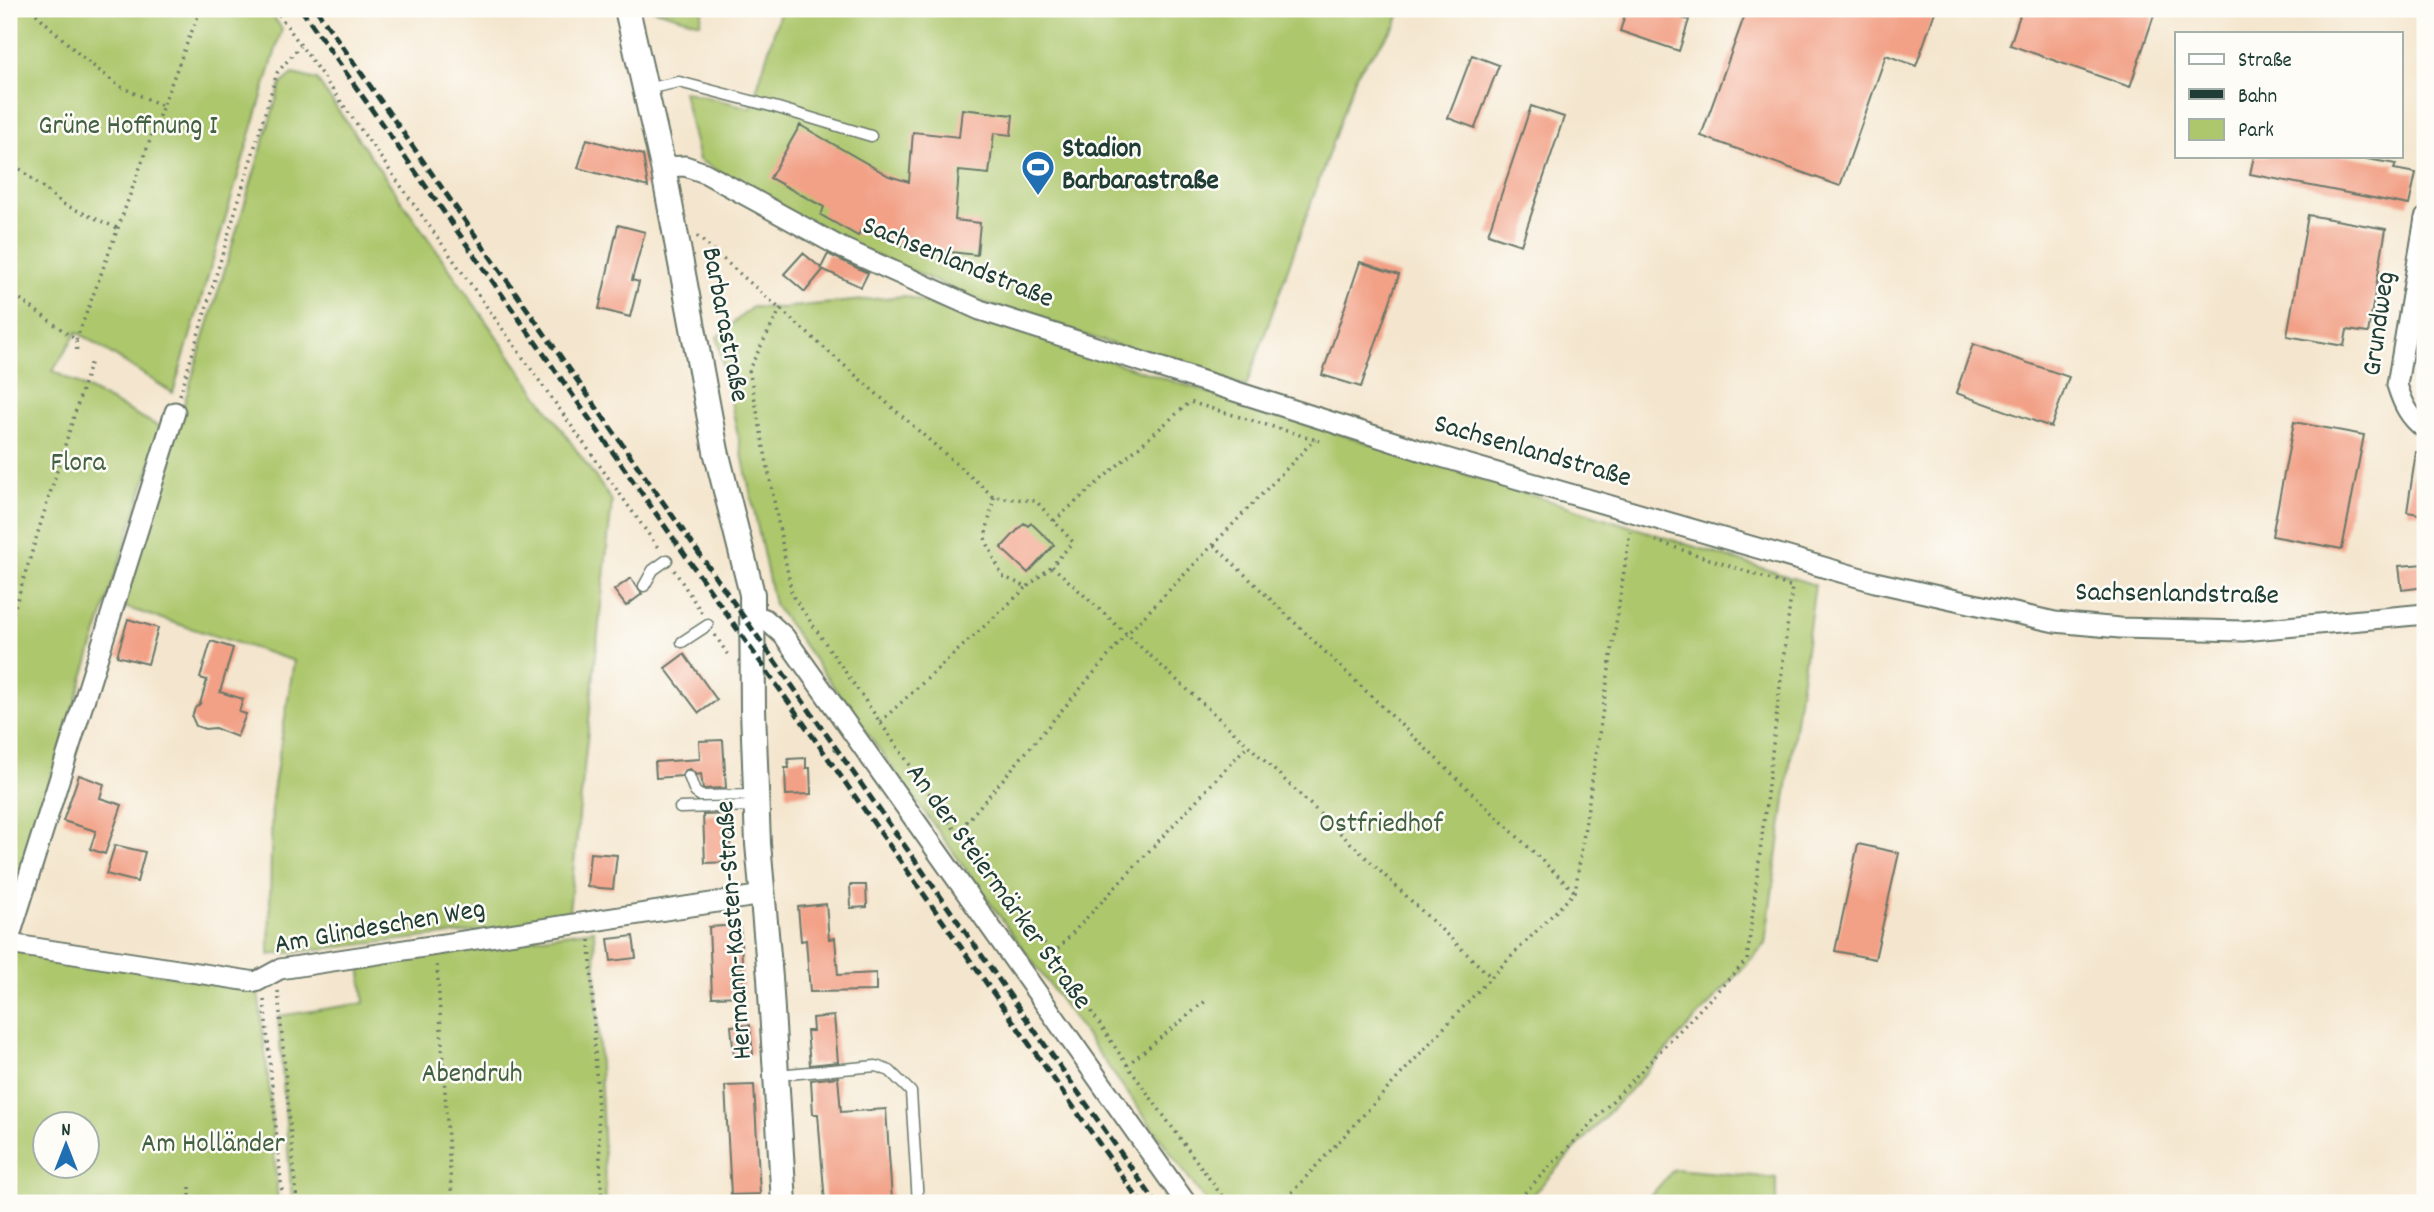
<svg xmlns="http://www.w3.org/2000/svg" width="2434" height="1212" viewBox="0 0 2434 1212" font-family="Dekko,sans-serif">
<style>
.green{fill:#adc76d;stroke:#668250;stroke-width:2;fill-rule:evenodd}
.building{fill:#f2a086}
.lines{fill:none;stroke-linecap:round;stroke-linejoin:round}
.service-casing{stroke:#6a786a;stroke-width:13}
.minor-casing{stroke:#6a786a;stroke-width:23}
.tertiary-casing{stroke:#6a786a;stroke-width:28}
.path{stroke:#6a786a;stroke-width:3.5;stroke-dasharray:2 5;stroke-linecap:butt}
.service{stroke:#fff;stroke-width:10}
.minor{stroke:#fff;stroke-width:19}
.tertiary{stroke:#fff;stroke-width:24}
.rail{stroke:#1f3d34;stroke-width:5;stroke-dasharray:10 5;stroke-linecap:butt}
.labels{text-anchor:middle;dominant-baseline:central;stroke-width:5;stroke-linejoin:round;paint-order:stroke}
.park-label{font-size:28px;fill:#426042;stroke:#fdfcf7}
.poi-label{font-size:28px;font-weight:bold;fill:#1f3d34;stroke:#fdfcf7;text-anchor:start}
.street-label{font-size:28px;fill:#1f3d34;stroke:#fdfcf7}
</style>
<rect width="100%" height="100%" fill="#fdfcf7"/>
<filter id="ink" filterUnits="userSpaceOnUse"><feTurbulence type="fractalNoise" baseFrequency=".0143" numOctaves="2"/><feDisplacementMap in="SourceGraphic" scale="14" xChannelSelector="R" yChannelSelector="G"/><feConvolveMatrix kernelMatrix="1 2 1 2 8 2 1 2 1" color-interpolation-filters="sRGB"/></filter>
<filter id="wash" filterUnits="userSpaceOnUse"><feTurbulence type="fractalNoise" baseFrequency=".00686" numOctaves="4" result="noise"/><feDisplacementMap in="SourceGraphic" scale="28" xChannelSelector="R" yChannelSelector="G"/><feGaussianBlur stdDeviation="1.57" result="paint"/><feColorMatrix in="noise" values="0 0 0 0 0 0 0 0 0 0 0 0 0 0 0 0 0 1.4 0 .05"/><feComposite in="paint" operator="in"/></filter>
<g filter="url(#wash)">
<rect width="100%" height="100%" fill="#f4e6ce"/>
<path class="green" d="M9,9H268L282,29L173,393L77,332L53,371L162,428L9,911Z
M652,9H703L700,23Z
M781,9H1401L1396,25L1357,73L1246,387L982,302L828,234L699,160L683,91L751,108Z
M293,74L317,80L612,501L568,921L269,955L272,798L294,661L118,605L184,404L281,84Z
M905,296L1815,585L1765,944L1525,1203H1207L774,604L717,337L752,307L781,308Z
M594,930L606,1203H292L278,1016L364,1003L360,962Z
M9,949L258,990L269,1086L278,1203H9ZM46,1124H88V1166H46Z
M1674,1169L1776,1178V1203H1644Z"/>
<g id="blocks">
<path class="building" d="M1627,9H1681L1679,17L1689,20L1679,51L1620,31Z
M1747,9H1936L1916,66L1886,55L1840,186L1701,136Z
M2022,9H2156L2130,87L2010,45Z
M1472,55L1499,65L1475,128L1448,118Z
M1531,106L1564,117L1521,245L1488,234Z
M962,109L1013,115L1011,135L994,133L989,174L959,171L955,220L980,223L977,255L905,247L861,230L858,236L821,215L824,207L770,178L800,125L889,176L909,182L913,132L959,137Z
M587,139L643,155L648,187L578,168Z
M2254,156H2350L2396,164L2394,169L2416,173L2409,205L2250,174Z
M2308,215L2386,229L2368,333L2347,330L2344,346L2287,336Z
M618,225L645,232L632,280L639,282L630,317L599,309Z
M803,253L821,268L828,254L868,273L861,287L822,269L823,270L805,292L784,274Z
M1360,262L1399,275L1361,387L1322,375Z
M1973,344L2069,377L2051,427L1956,393Z
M2294,422L2364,435L2342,549L2272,536Z
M2416,452H2425V515L2407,512Z
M1024,523L1028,526L1031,523L1054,545L1028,573L1001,548Z
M2425,564V587L2402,590L2399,566Z
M631,578L642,594L626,606L614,590Z
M128,619L158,628L148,664L117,656Z
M211,641L233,648L220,692L243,699L239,712L246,714L237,737L215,728L205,729L196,726L192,717L195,708L200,704L207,680L200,678Z
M684,654L717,700L699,713L665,668Z
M723,740L726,788L703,789L701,774L696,775L690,769L684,771L682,776L656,778L655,762L700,759L699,741Z
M806,758V768H810L811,794L786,795L785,768H789L788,759Z
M79,775L104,784L100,798L122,805L105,854L90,849L96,831L63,821Z
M729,814L731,862L705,863L703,815Z
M1858,844L1899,853L1875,959L1835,951Z
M115,845L145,852L137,882L106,874Z
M590,853L617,855L613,889L587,887Z
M850,885H866L867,907L851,908Z
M826,904L829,939L835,938L838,975L876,973V991L810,992L806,940L801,941L798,907Z
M740,925L744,996L712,997L709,927Z
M633,936L636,958L611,961L608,939Z
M834,1016L838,1062L810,1065L807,1031H813L812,1018Z
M750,1025L753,1054L734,1056L731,1026Z
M838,1077L841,1112L886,1109L892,1200L825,1203L818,1114H813L811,1080Z
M754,1085L760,1194L731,1195L725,1086Z"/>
</g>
</g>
<g filter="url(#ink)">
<use href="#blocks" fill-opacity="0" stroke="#6a786a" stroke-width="2"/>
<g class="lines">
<defs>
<path id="service" d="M646,89L679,82L778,108L871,136
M644,586L653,570L667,560
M682,642L708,625
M689,776L695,792L701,796L755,795
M680,808L756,806
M777,1075L876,1066L890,1071L911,1092L918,1203"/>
<path id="minor" d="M663,167L685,166L705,173L842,248L980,310L1435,455L1875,582L2055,622L2120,628L2243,631L2425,614
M2425,218L2397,385C2403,404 2409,417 2425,429
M753,615L765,619L784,636C918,825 1053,1013 1186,1203
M9,939L175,412
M9,944L256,982L280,969L763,895"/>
<path id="tertiary" d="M627,9L663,167L716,451L752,594L753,709L758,844L770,978L784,1203"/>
</defs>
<use href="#service" class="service-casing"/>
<use href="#minor" class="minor-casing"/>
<use href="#tertiary" class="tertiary-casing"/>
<path class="path" d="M31,9L82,57L119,86L161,105
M275,9L659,549
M9,160L63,204L119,229
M697,236L994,497L1036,501L1073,542L1052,566L1248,745L1491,977
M9,291L76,340L77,353
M781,308L749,369L792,595L957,833L1053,954L1127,1065L1227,1203
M76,340C118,232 154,123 198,16L193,9
M180,395L277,73L300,46
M994,497L985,538L1002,576L1027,587L1052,566
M1054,521L1190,402L1320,441
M1214,545L1575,892
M674,570L702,613
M9,626L91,361
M715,635L730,658
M880,722L1027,587
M957,833L1127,634L1315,439
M590,940L602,1203
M1053,954L1247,746
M437,965L452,1203
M278,991L297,1203
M264,1000L283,1203
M1127,1065L1208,999
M190,1203V1183
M1282,1203L1491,977L1575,892L1630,532
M1515,1203L1747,960L1792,587L1656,541"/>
<use href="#service" class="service"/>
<use href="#minor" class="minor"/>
<use href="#tertiary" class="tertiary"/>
<path class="rail" d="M301,9L1141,1203
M316,9L1156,1203"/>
</g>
</g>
<defs>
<symbol id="stadium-pin" viewBox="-11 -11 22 30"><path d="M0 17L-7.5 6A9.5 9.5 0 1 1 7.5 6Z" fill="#1f6fb2" stroke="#fdfcf7"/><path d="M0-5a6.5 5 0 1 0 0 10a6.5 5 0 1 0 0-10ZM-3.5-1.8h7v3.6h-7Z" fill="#fff"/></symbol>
</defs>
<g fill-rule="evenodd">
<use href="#stadium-pin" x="1019" y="148" width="38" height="52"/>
</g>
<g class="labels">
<g class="park-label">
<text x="128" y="128">Grüne Hoffnung I</text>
<text x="78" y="465">Flora</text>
<text x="1381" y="826">Ostfriedhof</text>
<text x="472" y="1076">Abendruh</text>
<text x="213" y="1146">Am Holländer</text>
</g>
<g class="poi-label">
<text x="1062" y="151">Stadion<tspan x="1062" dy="32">Barbarastraße</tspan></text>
</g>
<g class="street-label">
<text transform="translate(957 264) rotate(22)">Sachsenlandstraße</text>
<text transform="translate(2381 324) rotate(-82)">Grundweg</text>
<text transform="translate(723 325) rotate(79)">Barbarastraße</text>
<text transform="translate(1532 453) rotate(16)">Sachsenlandstraße</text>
<text transform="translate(2177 596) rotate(1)">Sachsenlandstraße</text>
<text transform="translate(997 888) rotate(54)">An der Steiermärker Straße</text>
<text transform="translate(380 929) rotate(-10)">Am Glindeschen Weg</text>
<text transform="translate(736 930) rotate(-94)">Hermann-Kasten-Straße</text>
</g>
</g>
<rect width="2434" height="1212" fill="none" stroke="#fdfcf7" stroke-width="35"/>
<rect x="2175" y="32" width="228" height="126" fill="#fdfcf7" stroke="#a4b0a9" stroke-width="2"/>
<rect x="2189" y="54" width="35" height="10" fill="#ffffff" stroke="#a4b0a9" stroke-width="2"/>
<text x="2238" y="66" font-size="21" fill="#1f3d34">Straße</text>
<rect x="2189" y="89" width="35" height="10" fill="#1f3d34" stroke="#a4b0a9" stroke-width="2"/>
<text x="2238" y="102" font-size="21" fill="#1f3d34">Bahn</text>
<rect x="2189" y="119" width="35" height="21" fill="#adc76d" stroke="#a4b0a9" stroke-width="2"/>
<text x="2238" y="136" font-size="21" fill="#1f3d34">Park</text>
<g transform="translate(66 1145)"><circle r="33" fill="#fdfcf7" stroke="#a4b0a9" stroke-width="2"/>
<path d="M0-5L12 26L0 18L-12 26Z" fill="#1f6fb2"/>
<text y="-10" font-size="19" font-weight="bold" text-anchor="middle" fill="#1f3d34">N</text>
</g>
</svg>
